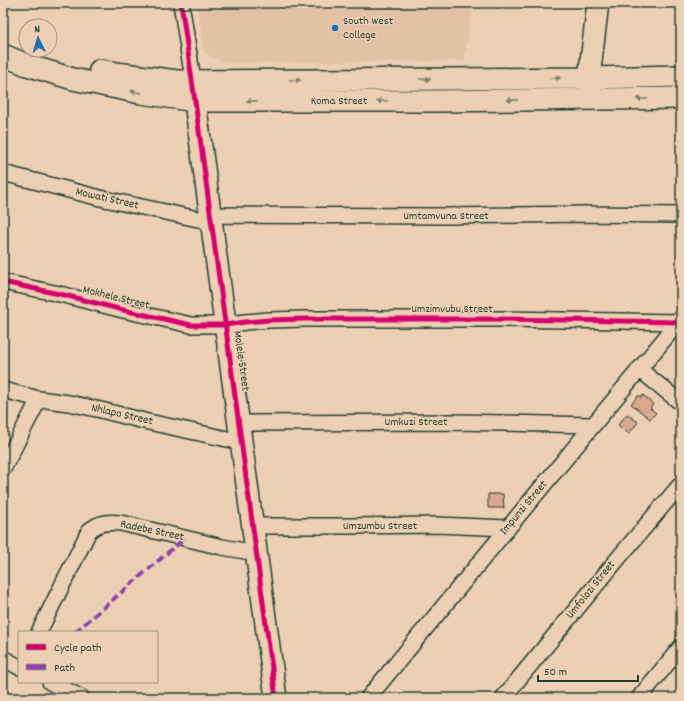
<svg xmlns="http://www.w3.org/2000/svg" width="684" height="701" viewBox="0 0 684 701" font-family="Dekko,sans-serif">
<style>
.built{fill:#e3c1a5}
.building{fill:#daa88c;stroke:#1f3d34}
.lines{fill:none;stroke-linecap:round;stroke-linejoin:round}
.street-casing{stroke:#1f3d34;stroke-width:18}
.secondary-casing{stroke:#1f3d34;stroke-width:24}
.street{stroke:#edd0b3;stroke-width:15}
.secondary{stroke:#edd0b3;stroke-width:21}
.quiet{stroke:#8e44ad;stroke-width:4;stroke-dasharray:8 4;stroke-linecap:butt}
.cycleway-casing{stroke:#edd0b3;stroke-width:8}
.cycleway{stroke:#d6006c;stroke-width:5}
.oneway{fill:#7c7f6d}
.poi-dot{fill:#1f6fb2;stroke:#edd0b3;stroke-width:1.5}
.labels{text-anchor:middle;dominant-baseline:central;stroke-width:3;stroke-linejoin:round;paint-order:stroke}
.poi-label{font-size:12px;fill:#1f3d34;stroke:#edd0b3;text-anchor:start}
.street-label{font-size:12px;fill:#1f3d34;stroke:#edd0b3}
</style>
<rect width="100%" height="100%" fill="#edd0b3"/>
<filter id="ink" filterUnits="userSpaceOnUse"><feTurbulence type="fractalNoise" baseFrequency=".025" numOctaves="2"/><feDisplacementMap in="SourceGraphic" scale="8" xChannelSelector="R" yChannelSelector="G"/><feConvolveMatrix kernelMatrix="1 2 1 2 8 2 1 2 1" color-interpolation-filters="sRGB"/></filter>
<g filter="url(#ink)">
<path class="built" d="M197,3H473L464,61L224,63L204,53Z"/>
<path class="building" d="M639,395L641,398L643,395L653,404L650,408L656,413L650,419L631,404Z
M627,414L638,422L629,434L618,425Z
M488,494H503L504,508H488Z"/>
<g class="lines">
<defs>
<path id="street" d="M181,3L193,80
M3,173L100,198L212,222
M211,215L448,216L581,214L681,215
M3,282L64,295L123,310L191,325H226L245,322L269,320L305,319H498L679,322
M639,369L681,403
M3,390L39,399L69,403L101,410L144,421L241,442
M239,423L456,422L593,425
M3,469L39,399
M252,526H348L437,525L508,528
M39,632L89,531C99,522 108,522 121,523L222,547L256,553
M3,658L19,667
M50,682L82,698
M368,698L508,528L681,319
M503,698L621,555L681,484
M639,698L681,647"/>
<path id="secondary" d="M3,55L27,65L73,79L141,93L195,101H438L681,98
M100,70L124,74L177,81L589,78L681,76
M193,87L276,698
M590,92L589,78L598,3"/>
</defs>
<use href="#street" class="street-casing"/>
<use href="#secondary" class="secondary-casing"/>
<use href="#street" class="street"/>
<use href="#secondary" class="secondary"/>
<path class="quiet" d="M75,632L185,538"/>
<defs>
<path id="cycleway" d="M181,3L195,101L276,698
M3,282L64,295L123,310L191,325H226L245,322L269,320L305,319H498L679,322"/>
</defs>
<use href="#cycleway" class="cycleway-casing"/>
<use href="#cycleway" class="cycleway"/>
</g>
<defs><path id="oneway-solid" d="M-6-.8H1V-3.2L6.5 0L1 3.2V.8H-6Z"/></defs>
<g class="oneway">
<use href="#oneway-solid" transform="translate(555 78)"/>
<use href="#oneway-solid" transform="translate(425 79)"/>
<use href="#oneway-solid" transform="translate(295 80)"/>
<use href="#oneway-solid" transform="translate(136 92) rotate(-169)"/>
<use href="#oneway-solid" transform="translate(642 99) rotate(179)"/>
<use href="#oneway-solid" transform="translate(512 100) rotate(179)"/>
<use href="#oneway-solid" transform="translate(252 101) rotate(180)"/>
<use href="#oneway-solid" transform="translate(382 101) rotate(180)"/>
</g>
</g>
<circle class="poi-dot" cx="335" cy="28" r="4"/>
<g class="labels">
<g class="poi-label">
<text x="343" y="21">South West<tspan x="343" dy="14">College</tspan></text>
</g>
<g class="street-label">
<text x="339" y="101">Koma Street</text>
<text transform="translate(107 199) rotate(13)">Mowati Street</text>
<text x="446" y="216">Umtamvuna Street</text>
<text transform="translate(116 298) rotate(14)">Mokhele Street</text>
<text x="452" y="309">Umzimvubu Street</text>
<text transform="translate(241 361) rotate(82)">Molele Street</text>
<text transform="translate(122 415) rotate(13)">Nhlapo Street</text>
<text x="416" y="422">Umkuzi Street</text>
<text transform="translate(524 508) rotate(-50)">Impunzi Street</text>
<text x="380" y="526">Umzumbu Street</text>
<text transform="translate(152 531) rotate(12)">Radebe Street</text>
<text transform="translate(591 590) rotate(-51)">Umfolozi Street</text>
</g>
</g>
<rect width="684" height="701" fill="none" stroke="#edd0b3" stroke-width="16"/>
<rect x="8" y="8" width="668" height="685" fill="none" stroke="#1f3d34" stroke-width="1.5" filter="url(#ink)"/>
<rect x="18" y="631" width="140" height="52" fill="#edd0b3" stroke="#9b9580"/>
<rect x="26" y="644" width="20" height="6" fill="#d6006c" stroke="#9b9580"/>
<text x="54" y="651" font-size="12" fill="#1f3d34">Cycle path</text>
<rect x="26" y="664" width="20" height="6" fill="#8e44ad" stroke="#9b9580"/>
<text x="54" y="671" font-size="12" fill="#1f3d34">Path</text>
<g transform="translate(38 38) rotate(355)"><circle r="19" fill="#edd0b3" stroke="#9b9580"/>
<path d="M0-3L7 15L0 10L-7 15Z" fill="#1f6fb2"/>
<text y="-6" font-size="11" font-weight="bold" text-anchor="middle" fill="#1f3d34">N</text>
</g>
<path d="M538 675v6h100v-6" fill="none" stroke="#1f3d34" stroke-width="2"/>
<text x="544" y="675" font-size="12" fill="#1f3d34" stroke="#edd0b3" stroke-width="3" paint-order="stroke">50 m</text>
</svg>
